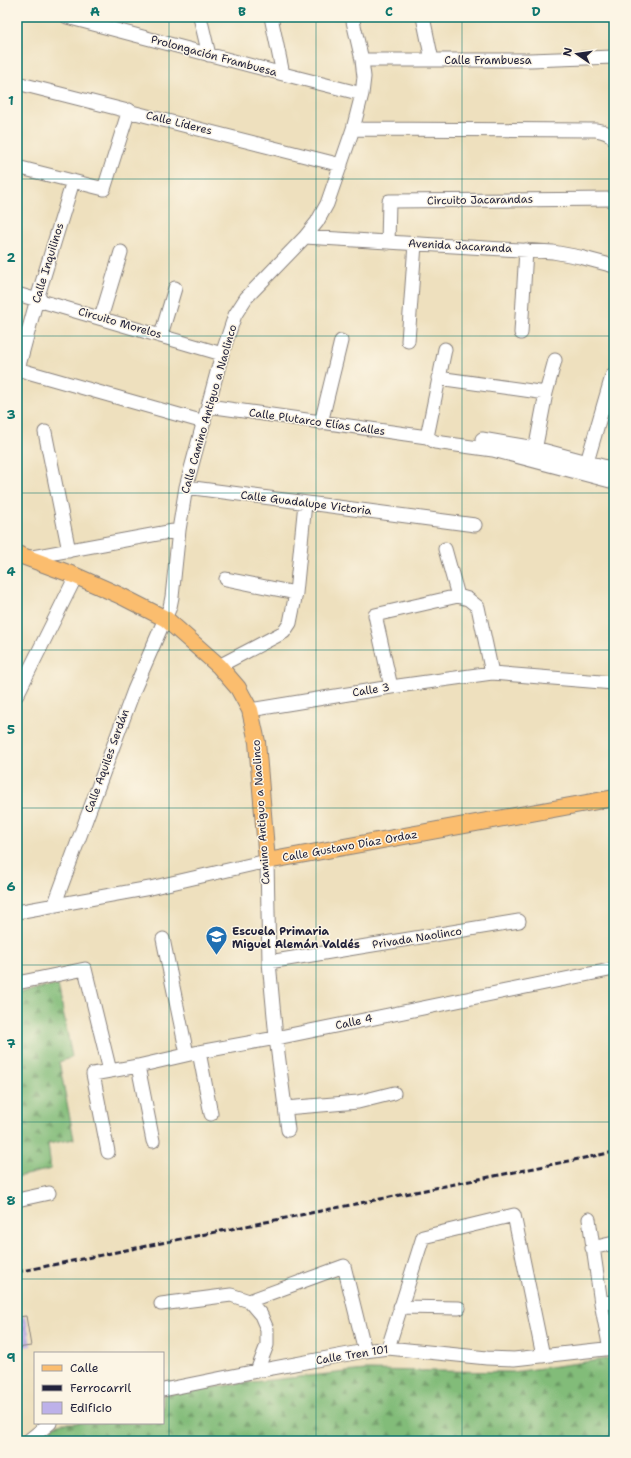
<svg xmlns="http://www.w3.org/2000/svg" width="631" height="1458" viewBox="0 0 631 1458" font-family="'Shantell Sans',sans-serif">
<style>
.forest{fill:url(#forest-firs);stroke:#526f5a}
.building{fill:url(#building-cross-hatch)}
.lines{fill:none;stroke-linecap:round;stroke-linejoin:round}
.minor-casing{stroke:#88817c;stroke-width:15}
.major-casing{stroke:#88817c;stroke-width:18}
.minor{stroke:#fff;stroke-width:13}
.major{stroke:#fbbd6e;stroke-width:16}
.rail{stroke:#22223b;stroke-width:3;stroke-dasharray:6 3;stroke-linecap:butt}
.grid{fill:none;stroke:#0f766e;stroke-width:1;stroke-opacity:0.55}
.labels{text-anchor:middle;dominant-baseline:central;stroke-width:3;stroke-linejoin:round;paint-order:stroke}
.street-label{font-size:11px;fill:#22223b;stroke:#fcf5e5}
.poi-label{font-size:11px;font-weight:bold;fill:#22223b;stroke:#fcf5e5;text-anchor:start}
.neatline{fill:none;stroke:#0f766e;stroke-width:1.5}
.grid-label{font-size:13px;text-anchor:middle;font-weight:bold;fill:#0f766e}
</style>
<defs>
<pattern id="forest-firs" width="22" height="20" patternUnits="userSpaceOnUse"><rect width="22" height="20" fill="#82bc79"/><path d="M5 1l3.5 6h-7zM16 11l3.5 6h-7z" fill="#6a9864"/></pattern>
<pattern id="building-cross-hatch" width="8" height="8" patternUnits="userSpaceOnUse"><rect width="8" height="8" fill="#bdb1e9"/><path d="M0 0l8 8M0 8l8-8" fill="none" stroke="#a298c9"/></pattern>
</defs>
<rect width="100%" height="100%" fill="#fcf5e5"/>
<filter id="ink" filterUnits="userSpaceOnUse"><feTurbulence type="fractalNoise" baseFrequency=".025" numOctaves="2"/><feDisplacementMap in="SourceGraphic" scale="8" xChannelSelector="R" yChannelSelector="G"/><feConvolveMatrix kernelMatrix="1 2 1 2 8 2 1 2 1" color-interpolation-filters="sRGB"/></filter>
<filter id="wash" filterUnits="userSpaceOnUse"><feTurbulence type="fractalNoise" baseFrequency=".012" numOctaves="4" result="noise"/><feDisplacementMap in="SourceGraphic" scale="16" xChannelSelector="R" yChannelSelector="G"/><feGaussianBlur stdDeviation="0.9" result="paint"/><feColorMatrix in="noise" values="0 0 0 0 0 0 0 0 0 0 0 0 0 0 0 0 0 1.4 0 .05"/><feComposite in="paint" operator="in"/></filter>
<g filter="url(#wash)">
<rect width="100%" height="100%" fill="#eee0be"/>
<path class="forest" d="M58,985L72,1057L59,1062L74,1139L48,1144L51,1169L17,1177V993Z
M614,1358V1441H53L49,1436L54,1426L62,1423H163V1395L243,1383L365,1370L513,1372Z"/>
<g id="blocks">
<path class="building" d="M26,1316L31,1346L17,1348V1317Z"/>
</g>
</g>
<g filter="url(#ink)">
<use href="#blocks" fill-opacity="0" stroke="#88817c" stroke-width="1"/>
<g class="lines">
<defs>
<path id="minor" d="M67,17L283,74L362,94
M200,17L209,55
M271,17L283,74
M423,17L432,60
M362,60H530L614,57
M17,83L341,165
M353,129L596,130C603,131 610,133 614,139
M17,167L104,189L129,110
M305,237L553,252L580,257L614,266
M388,243L389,201L614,199
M17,294L222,354
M101,318L121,252
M521,333L526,250
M161,335L175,288
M408,341L415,244
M17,369L204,422
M18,369L37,299L73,181
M438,378L546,393
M208,406L427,437L435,442L493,450L614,482
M321,423L341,341
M45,432L69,551
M427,437L445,349
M482,439L535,448L614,469
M534,456L546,393L555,360
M585,469L612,376
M186,487L475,525
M445,549L458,596L468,599L478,607L492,673
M27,558L179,530
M226,579L296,593
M219,666L284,632L290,623L296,593L305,503
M391,687L375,615L458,596
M17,695L76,576
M250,710L391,687L492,673L614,683
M54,906L134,690L170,607L172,597L179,530L186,487L222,354L235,315L246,298L305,237L317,222L327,204L353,129L362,94L364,77L362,60L352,17
M17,912L150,888L267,861L269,962L276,1038L288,1130
M163,939L187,1054
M269,962L519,921
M17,983L85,969L110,1071
M199,1052L211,1114
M138,1066L153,1141
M285,1108L358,1102L394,1093
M108,1152L93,1074L138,1066L199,1052L276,1038L614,969
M17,1200L49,1193
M589,1219L601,1303L610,1349
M592,1248L614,1243
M249,1301L344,1266L365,1351
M601,1303L614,1302
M161,1304L231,1295L249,1301L261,1315L267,1329V1345L257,1371
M400,1307L459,1308
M388,1348L423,1237L514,1215L543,1356
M163,1390L257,1371L365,1351L388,1348L487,1358L514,1359L614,1348
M29,1440L50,1423"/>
<path id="major" d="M17,554L76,576L121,596L166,619L219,666L238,688L250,710L257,742L267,861L614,798"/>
</defs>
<use href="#minor" class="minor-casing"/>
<use href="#major" class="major-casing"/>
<use href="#minor" class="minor"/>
<use href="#major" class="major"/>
<path class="rail" d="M17,1272L614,1152"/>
</g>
</g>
<path class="grid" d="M169,17V1441M316,17V1441M462,17V1441M17,179H614M17,336H614M17,493H614M17,650H614M17,808H614M17,965H614M17,1122H614M17,1279H614"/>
<defs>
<symbol id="school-pin" viewBox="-11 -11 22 30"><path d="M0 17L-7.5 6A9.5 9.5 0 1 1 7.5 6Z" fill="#1f6fb2" stroke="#fcf5e5"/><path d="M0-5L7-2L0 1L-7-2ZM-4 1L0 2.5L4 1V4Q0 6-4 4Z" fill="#fff"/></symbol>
</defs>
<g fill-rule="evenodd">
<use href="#school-pin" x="204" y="924" width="25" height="34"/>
</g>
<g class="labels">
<g class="street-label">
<text transform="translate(214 56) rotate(15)">Prolongación Frambuesa</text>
<text x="488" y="60">Calle Frambuesa</text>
<text transform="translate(179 123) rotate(14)">Calle Líderes</text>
<text transform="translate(480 200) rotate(-1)">Circuito Jacarandas</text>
<text transform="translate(460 246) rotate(3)">Avenida Jacaranda</text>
<text transform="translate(48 263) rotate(-73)">Calle Inquilinos</text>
<text transform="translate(120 323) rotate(16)">Circuito Morelos</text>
<text transform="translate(209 409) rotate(-74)">Calle Camino Antiguo a Naolinco</text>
<text transform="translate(317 422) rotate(8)">Calle Plutarco Elías Calles</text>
<text transform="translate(306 503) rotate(7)">Calle Guadalupe Victoria</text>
<text transform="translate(371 690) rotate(-9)">Calle 3</text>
<text transform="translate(107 761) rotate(-70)">Calle Aquiles Serdán</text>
<text transform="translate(261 812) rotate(-94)">Camino Antiguo a Naolinco</text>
<text transform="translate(350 846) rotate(-10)">Calle Gustavo Díaz Ordaz</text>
<text transform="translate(417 938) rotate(-9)">Privada Naolinco</text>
<text transform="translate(354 1022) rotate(-12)">Calle 4</text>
<text transform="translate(352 1355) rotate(-9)">Calle Tren 101</text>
</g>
<g class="poi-label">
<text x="232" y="931">Escuela Primaria<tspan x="232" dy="13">Miguel Alemán Valdés</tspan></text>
</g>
</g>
<rect width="631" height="1458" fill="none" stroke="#fcf5e5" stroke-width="44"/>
<rect x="34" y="1352" width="130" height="72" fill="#fcf5e5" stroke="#a5a1a1"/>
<rect x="42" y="1365" width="20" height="6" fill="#fbbd6e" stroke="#a5a1a1"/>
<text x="70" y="1372" font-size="12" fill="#22223b">Calle</text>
<rect x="42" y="1385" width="20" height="6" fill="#22223b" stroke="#a5a1a1"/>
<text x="70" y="1392" font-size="12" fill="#22223b">Ferrocarril</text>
<rect x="42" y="1402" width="20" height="12" fill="#bdb1e9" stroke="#a5a1a1"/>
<text x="70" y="1412" font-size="12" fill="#22223b">Edificio</text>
<g transform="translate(577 54) rotate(283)" stroke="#fcf5e5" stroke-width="3" paint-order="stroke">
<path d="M0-3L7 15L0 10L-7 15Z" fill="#22223b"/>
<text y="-6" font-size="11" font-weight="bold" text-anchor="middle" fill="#22223b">N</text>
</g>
<rect x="22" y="22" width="587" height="1414" class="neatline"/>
<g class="grid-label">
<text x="95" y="16">A</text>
<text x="242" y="16">B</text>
<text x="389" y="16">C</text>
<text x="536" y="16">D</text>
<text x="11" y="105">1</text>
<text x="11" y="262">2</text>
<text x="11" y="419">3</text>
<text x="11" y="576">4</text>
<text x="11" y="734">5</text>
<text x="11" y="891">6</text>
<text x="11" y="1048">7</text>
<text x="11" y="1205">8</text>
<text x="11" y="1362">9</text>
</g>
</svg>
